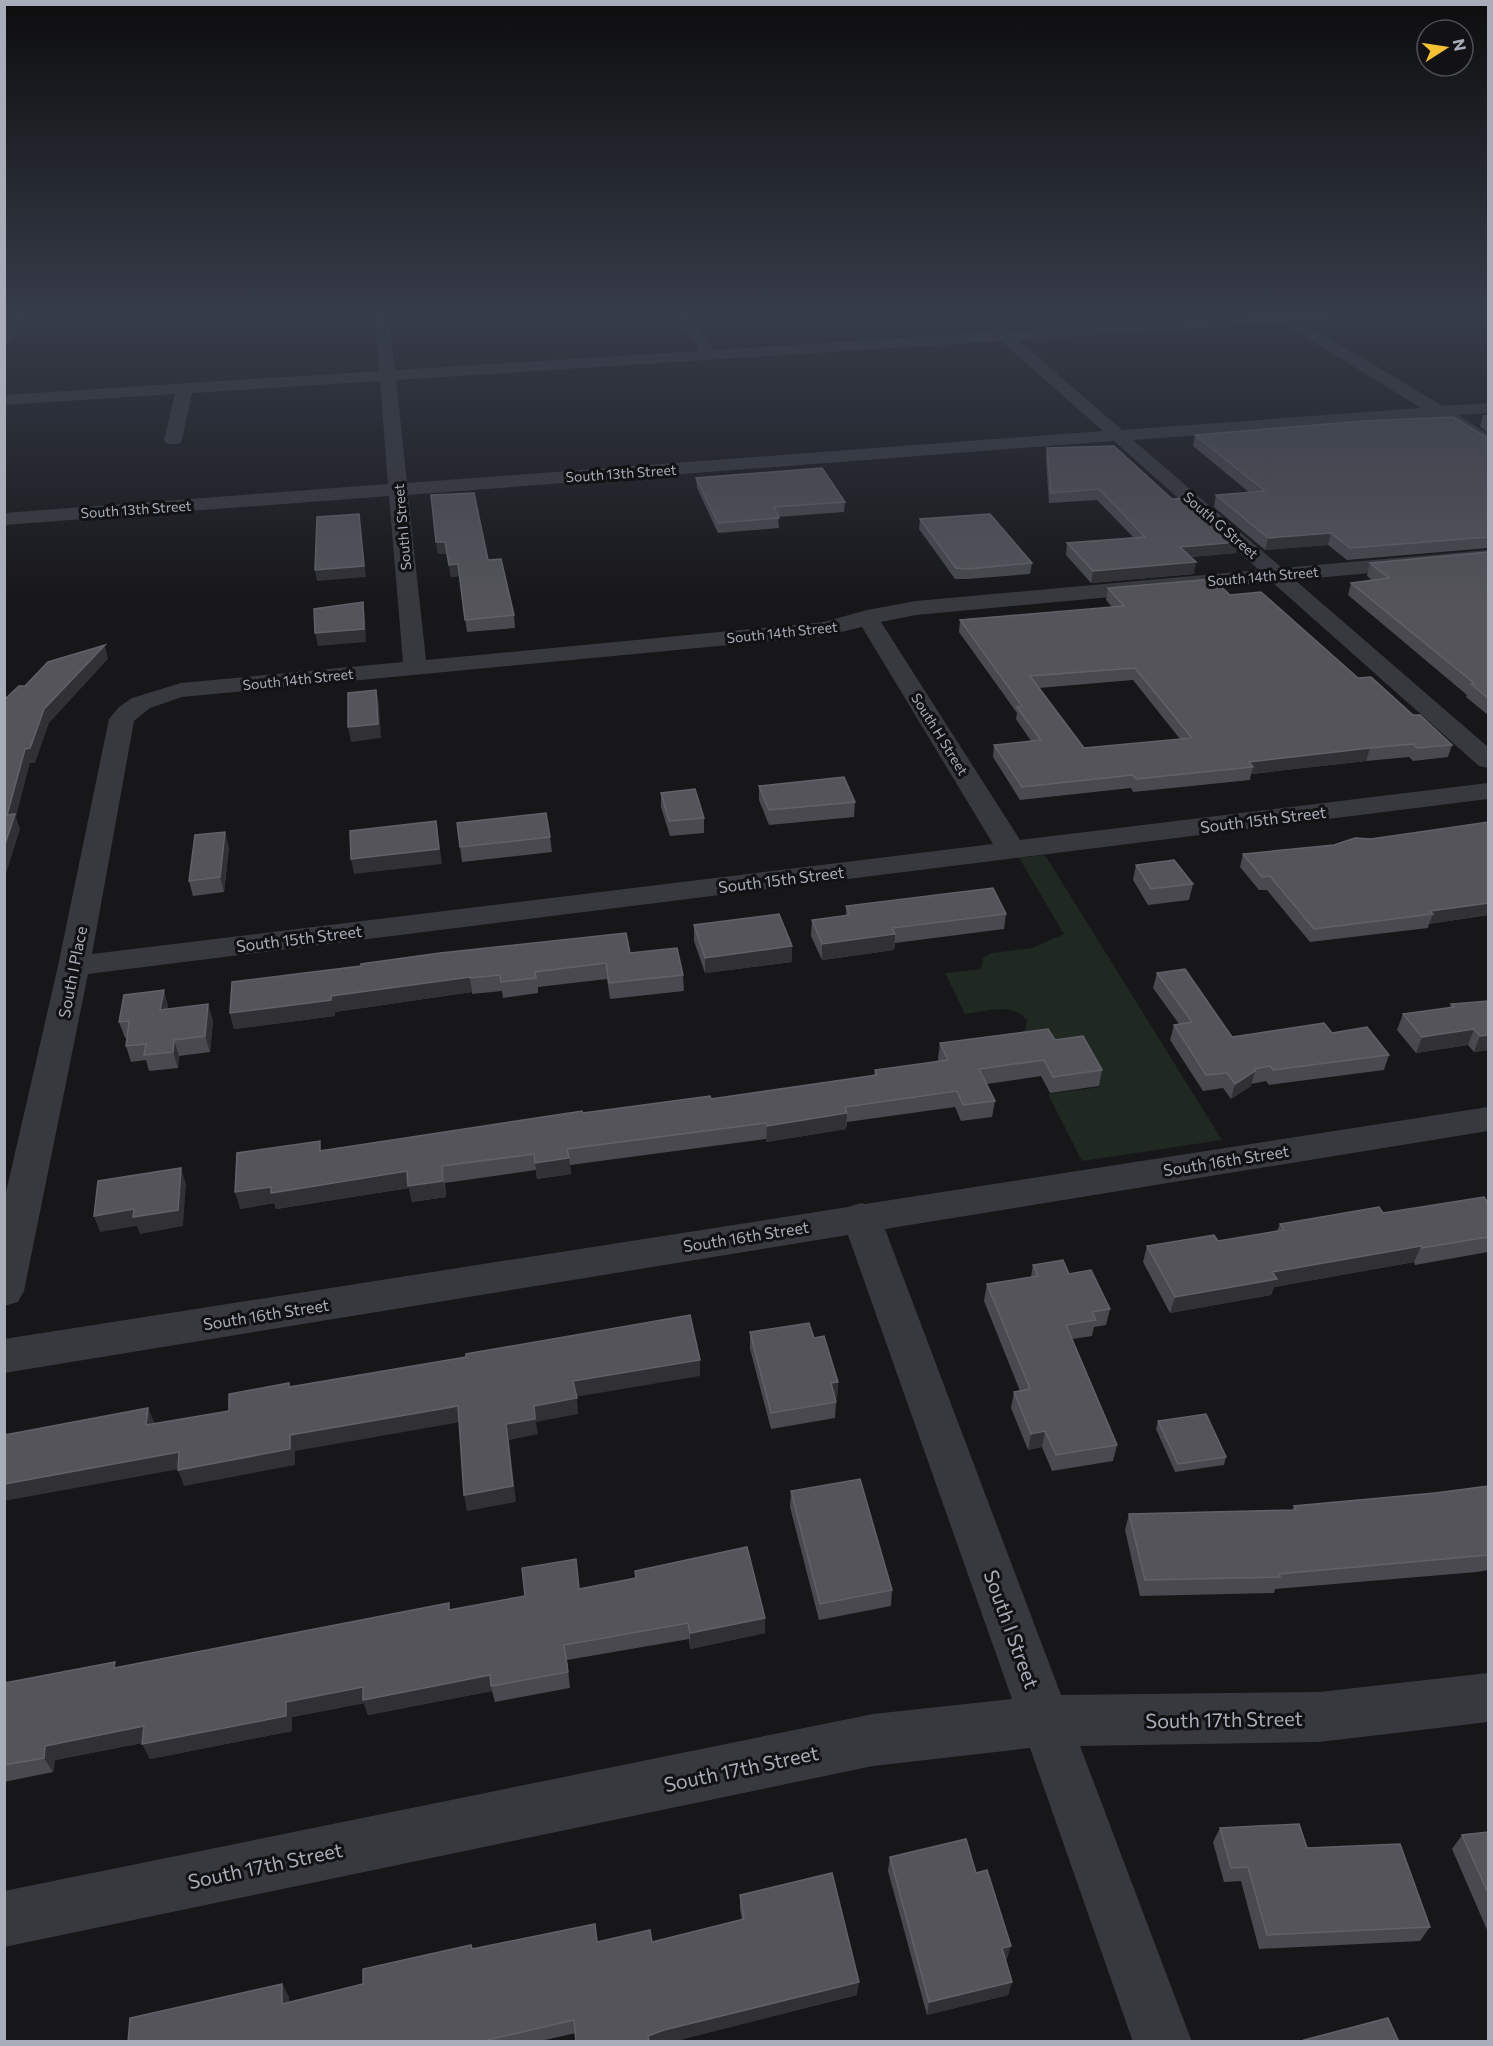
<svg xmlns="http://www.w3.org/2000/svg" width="1493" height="2046" viewBox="0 0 1493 2046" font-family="Commissioner,sans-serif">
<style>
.green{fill:#1f2821}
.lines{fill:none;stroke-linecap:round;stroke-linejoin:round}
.minor{fill:#38393f;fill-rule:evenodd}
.wall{fill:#49494f;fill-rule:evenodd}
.shaded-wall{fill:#313135}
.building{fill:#54545a;stroke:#616269;stroke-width:1.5;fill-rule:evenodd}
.labels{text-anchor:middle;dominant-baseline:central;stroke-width:6;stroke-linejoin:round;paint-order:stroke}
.far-street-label{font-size:14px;fill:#a9adb9;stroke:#121215}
.street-label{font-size:16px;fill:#a9adb9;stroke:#121215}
.near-street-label{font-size:20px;fill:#a9adb9;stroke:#121215}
</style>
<rect width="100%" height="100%" fill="#17171a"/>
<path class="green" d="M1045,855L1222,1140L1082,1161L1048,1094L1100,1087L1080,1050L1020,1033L1025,1030L1027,1021C1014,1001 985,1012 965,1014L945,973L981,969L983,958L992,953L1032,948L1064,934L1019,858Z"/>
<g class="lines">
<path class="minor" d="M12,315H26L9,344L4,346V327Z
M375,315H389L395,370L699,351L677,315H691L714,350L991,332L987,328L995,323L1008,331L1264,315H1342L1335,319L1302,322L1443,406L1488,403V413L1458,415L1488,434V446L1482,445L1436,417L1133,440L1282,568L1488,550V562L1295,580L1488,747V768L1479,766L1272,582L916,615L881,622L1020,840L1488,783V799L88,974L24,1291L18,1302L4,1306V1201L58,966L109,719L119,707L132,698L181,683L403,662L389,496L4,525V513L388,484L380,381L192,393L182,440L179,444H167L164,440L175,394L4,405V395L379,371ZM1283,323L1421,408L1122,430L1018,340ZM1001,341L1103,431L407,483L396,380ZM1114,441L1259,570L916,601L867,610L824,622L426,660L408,495ZM862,627L993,844L92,954L134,721L150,708L182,697L824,636Z
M1488,1107V1131L885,1229L1061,1695L1319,1692L1488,1673V1722L1319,1742L1080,1746L1192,2042H1133L1030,1748L873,1766L4,1947V1891L873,1714L1012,1699L848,1235L4,1373V1339L848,1207L861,1203L865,1204Z"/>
</g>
<path class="wall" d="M1483,415H1488V433L1480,426Z
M1195,435L1484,436L1488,437V548L1347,560L1328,545L1265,550L1214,507L1216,495L1250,493L1193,446Z
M1047,448L1172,499L1236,553L1191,557L1194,574L1091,583L1066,555L1067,543L1134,538L1097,500L1049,503L1046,459Z
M696,478L845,502L844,512L778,517L779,528L718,533L697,488Z
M431,495L488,560L514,615L515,628L467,632L459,576L451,577L447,554H438Z
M920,519L1032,563L1030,574L967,579H955L919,529Z
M1488,552V715L1466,697L1467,695L1348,595L1351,583L1372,580L1367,576L1370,563Z
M1108,588L1230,595L1358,678L1413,715L1452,745L1448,757L1413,761L1409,757L1366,761L1251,774L1250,780L1133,792L1131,788L1020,800L993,757L994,745L1031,741L1016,719L1017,713L959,632L960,620L1112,607L1106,600ZM1133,680L1180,739L1084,748L1039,688Z
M759,786L855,802L854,817L769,825L759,800Z
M661,793L704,818V833L670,836L661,807Z
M1488,822V915L1429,924L1428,928L1310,942L1267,890H1259L1240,867L1243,854L1334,845Z
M550,837L552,852L462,862L460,847Z
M229,847L224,892L193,896L189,881Z
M1136,865L1193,884L1189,900L1148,905L1133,880Z
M846,906L1006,914L1004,929L895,943L894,950L822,960L811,936L812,920L846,916Z
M694,925L792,946V962L705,973L694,941Z
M630,953L683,975L684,991L610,999L607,979L538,987V993L503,998L502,991L472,994V992L335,1012V1016L234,1029L230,1013Z
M1157,973L1232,1037L1332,1033L1389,1055L1384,1070L1269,1085L1266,1081L1251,1084V1086L1231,1099L1223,1088L1203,1091L1170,1040L1174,1025L1179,1024L1153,988Z
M1488,1001V1050L1474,1052L1468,1045L1416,1053L1397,1030L1403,1014L1450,1008L1451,1004Z
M168,1006V1009L213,1020L210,1052L179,1056L178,1068L149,1071L146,1060L131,1062L126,1046L127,1037L125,1038L119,1022Z
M1055,1040L1102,1070L1099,1086L1050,1093L1041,1076L987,1084L995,1101L992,1117L961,1121L955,1107L847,1122L846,1129L766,1142V1139L570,1165L571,1174L537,1179L536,1170L445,1183L446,1197L412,1202L409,1188L276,1209L274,1203L240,1209L322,1150L583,1113L711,1099L874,1075L875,1070L939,1062L938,1059L940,1043Z
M1488,1203V1252L1415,1265L1414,1262L1274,1287L1271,1295L1170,1313L1143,1262L1147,1246L1218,1241L1277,1231L1280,1224Z
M1033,1265L1069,1274L1110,1309L1106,1325L1094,1327L1092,1336L1072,1339L1117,1445L1113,1461L1052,1471L1042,1447L1028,1450L1011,1408L1014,1392L1020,1391L984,1301L987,1284L1031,1277Z
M750,1332L814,1338L838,1382L837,1398L835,1399L836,1402L835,1418L771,1429L750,1349Z
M1158,1421L1226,1457L1224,1465L1175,1472L1156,1429Z
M1488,1486V1570L1477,1572L1275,1589L1274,1593L1140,1596L1125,1530L1129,1514L1292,1510L1294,1506L1435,1493Z
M791,1491L892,1590L891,1606L819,1620L790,1507Z
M635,1571L765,1618V1633L690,1649L689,1639L567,1660L570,1688L495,1702L492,1691L368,1715L364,1703L292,1717V1731L150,1759L142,1743L55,1760L53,1772L4,1782V1683L118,1668L451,1610L580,1589L636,1578Z
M1220,1828L1307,1848L1430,1927L1420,1941L1259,1949L1241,1881L1224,1882L1213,1842Z
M1488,1832V1932L1452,1849L1462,1835Z
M890,1857L976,1873L1007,1959H1005L1012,1982L1008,1995L927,2015L888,1871Z
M740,1895L857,1995L671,2042H577L576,2033L536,2042H128L282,1984L289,1997V2002L363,1984L471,1945L473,1949L598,1942H652L742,1920L740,1909Z"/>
<path class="shaded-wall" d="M359,514L366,577L317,581L315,570Z
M1331,533L1328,545L1265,550L1268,538Z
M436,542H445L447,554H438Z
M1239,542L1236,553L1178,558L1180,547Z
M1196,562L1194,574L1091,583L1093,571Z
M458,564L459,576L451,577L449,565Z
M363,602L365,615L366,642L318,646L315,633Z
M105,645L108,659L49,723L35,763H30L16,817L20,829L4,880V847L7,815L25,749L44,709Z
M376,690L379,704L381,738L351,742L348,727Z
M1370,748L1366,761L1251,774L1253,767L1249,762Z
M436,821L442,864L354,874L351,859Z
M225,832L229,847L224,892L220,877Z
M1488,903V915L1429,924L1433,914L1430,911Z
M895,934L894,950L822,960V944Z
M792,946V962L705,973V958Z
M470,977L472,992L335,1012V1016L234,1029L230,1013L331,996Z
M164,990L168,1006L166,1025L160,1010Z
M208,1004L213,1020L210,1052L205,1036Z
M1474,1029L1468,1045L1416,1053L1422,1037Z
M1488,1035V1050L1474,1052L1480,1036Z
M174,1040L179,1056L178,1068L173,1052Z
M1255,1071L1251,1086L1231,1099L1235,1084Z
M847,1113L846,1129L766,1142L767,1126Z
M569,1158L571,1174L537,1179L535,1163Z
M442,1166L446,1197L412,1202L409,1188L276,1209L274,1203L240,1209L235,1192L271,1187Z
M181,1168L186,1184L183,1226L140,1234L137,1226L100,1232L94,1216Z
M1421,1246L1414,1262L1274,1287L1271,1295L1170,1313L1175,1297L1272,1272Z
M700,1360V1376L575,1397L573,1381Z
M838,1382L837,1398L830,1400L831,1383Z
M577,1398L578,1414L536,1422L538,1434L509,1440L516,1502L467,1511L464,1495L506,1424L534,1406Z
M458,1406L461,1422L295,1451V1465L184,1486L178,1470L290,1435Z
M148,1408L155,1424L146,1425Z
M1045,1431L1042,1447L1028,1450L1031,1434Z
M179,1452L185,1468L4,1501V1484Z
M765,1618V1633L690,1649V1633Z
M490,1675L492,1691L368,1715L364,1703L292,1717V1731L150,1759L142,1744L286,1702L363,1687Z
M144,1726L152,1741L55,1760L53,1772L44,1758L45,1746Z
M1011,1946L1007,1959L998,1961L1002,1948Z
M859,1982L857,1995L671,2042H648V2036L664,2030Z
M1012,1982L1008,1995L927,2015L929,2002Z
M282,1984L289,1997V2017L282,2004Z"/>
<path class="building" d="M1453,417L1484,436L1488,437V537L1350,548L1331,533L1268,538L1216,495L1265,491L1195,435L1364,421Z
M1114,446L1172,499L1189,498L1239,542L1180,547L1196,562L1093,571L1067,543L1145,537L1099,489L1051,493L1047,448Z
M822,468L845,502L774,507L779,518L718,523L696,478Z
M474,493L488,560L501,559L514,615L465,620L458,564L449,565L445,542H436L431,495Z
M359,514L364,566L315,570L317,517Z
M990,514L1032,563L968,569L956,568L920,519Z
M1488,552V698L1471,684L1474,683L1351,583L1389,578L1370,563Z
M1213,579L1230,595L1261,592L1358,678L1371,677L1413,715H1420L1452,745L1417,748L1413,744L1370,748L1249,762L1253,767L1136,779L1133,775L1022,787L994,745L1041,740L1017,707L1022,706L960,620L1124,606L1108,588ZM1135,668L1192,738L1084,748L1030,676Z
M363,602L364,629L315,633L314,609Z
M105,645L44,709L30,748L25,749L7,815L15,814L4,847V700L19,686H25L48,662Z
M376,690L378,724L348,727V693Z
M844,777L855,802L769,810L759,786Z
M695,789L704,818L669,821L661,793Z
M546,813L550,837L460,847L457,823Z
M436,821L439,849L351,859L350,831Z
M1488,822V903L1430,911L1433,914L1314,929L1270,876L1262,877L1243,854L1334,845L1355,838L1371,839Z
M225,832L220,877L189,881L195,835Z
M1174,860L1193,884L1151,889L1136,865Z
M993,888L1006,914L892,928L895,934L822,944L812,920L850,915L846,906Z
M779,914L792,946L705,958L694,925Z
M626,933L630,953L677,948L683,975L609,983L606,963L535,972L536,978L501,982L500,975L470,978V977L331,996V1000L230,1013L232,982L361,966V964L440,953Z
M1185,969L1232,1037L1324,1023L1332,1033L1367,1027L1389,1055L1273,1070L1270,1066L1254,1069L1255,1071L1235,1084L1227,1073L1206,1075L1174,1025L1192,1022L1157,973Z
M164,990L160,1010L208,1004L205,1036L174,1040L173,1052L144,1055L146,1044L126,1046L129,1021L119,1022L124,995Z
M1488,1001V1035L1480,1036L1474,1029L1422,1037L1403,1014L1454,1007L1451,1004Z
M1048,1029L1055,1040L1083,1036L1102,1070L1053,1077L1044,1060L979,1069L995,1101L963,1105L957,1091L845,1107L847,1113L767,1126L766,1123L567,1149L569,1158L535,1163L534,1154L442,1166L443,1181L408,1186L407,1171L271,1193V1187L235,1192L237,1153L320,1141V1151L582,1111L583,1113L710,1096L711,1099L877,1075L875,1070L948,1060L940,1043Z
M181,1168L178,1210L133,1217L134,1209L94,1216L98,1181Z
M1484,1197L1488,1203V1237L1422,1248L1421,1246L1272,1272L1277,1279L1175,1297L1147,1246L1214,1235L1218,1241L1284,1230L1280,1224L1379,1207L1383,1213Z
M1063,1260L1069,1274L1091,1270L1110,1309L1092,1312L1096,1320L1066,1325L1117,1445L1056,1455L1045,1431L1031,1434L1014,1392L1030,1389L987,1284L1038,1276L1033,1265Z
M690,1315L700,1360L573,1381L577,1398L534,1406L535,1419L506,1424L513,1486L464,1495L458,1406L290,1435V1449L178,1470L179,1452L4,1484V1435L148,1408L146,1425L229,1411V1394L289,1383V1387L466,1357V1354Z
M809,1323L814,1338L824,1336L838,1382L831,1383L836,1402L771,1413L750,1332Z
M1206,1414L1226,1457L1178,1464L1158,1421Z
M860,1479L892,1590L820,1604L791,1491Z
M1488,1486V1555L1279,1574L1280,1577L1145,1580L1129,1514L1296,1510L1294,1506L1435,1493Z
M747,1547L765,1618L690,1633L688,1623L564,1645L568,1672L491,1686L490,1675L363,1700V1687L286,1702V1716L142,1744L144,1726L45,1746L44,1758L4,1765V1683L115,1662L114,1668L449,1603V1610L525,1596L522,1568L576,1559L579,1589L636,1578L635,1571Z
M1299,1824L1307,1848L1400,1844L1430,1927L1267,1935L1248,1867L1231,1868L1220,1828Z
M1488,1832V1893L1462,1835Z
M966,1839L976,1873L987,1870L1011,1946L1002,1948L1012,1982L929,2002L890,1857Z
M832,1873L859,1982L664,2030L648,2036L649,2042H576L574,2020L479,2042H128L130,2018L282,1984V2004L363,1984V1969L471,1945L472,1949L595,1924L597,1942L650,1930L652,1942L744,1919L740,1895Z
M1388,2018L1399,2042H1305L1304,2040Z"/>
<linearGradient id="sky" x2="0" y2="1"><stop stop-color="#0d0d0e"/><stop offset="0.52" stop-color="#363c49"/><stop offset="1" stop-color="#363c49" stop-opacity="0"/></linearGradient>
<rect width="1493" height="602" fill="url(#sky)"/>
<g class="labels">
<g class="far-street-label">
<text transform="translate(621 473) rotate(-4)">South 13th Street</text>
<text transform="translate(136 509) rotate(-4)">South 13th Street</text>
<text transform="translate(1221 525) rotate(41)">South G Street</text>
<text transform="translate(402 527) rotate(-95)">South I Street</text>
<text transform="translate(1263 576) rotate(-5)">South 14th Street</text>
<text transform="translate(782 632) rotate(-6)">South 14th Street</text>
<text transform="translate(298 679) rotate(-6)">South 14th Street</text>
<text transform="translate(940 734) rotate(58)">South H Street</text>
</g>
<g class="street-label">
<text transform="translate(1263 819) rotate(-7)">South 15th Street</text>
<text transform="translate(781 879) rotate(-7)">South 15th Street</text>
<text transform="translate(299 938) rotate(-7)">South 15th Street</text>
<text transform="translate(72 972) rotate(-79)">South I Place</text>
<text transform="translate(1226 1160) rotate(-9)">South 16th Street</text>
<text transform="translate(746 1236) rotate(-9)">South 16th Street</text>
<text transform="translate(266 1314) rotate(-9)">South 16th Street</text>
</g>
<g class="near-street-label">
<text transform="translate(1012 1629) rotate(70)">South I Street</text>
<text transform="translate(1224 1719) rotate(-1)">South 17th Street</text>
<text transform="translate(741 1768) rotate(-12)">South 17th Street</text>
<text transform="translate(265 1865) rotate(-12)">South 17th Street</text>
</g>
</g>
<rect width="1493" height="2046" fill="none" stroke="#a9adb9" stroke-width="12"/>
<g transform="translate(1445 48) rotate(78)"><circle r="28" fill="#121215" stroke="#4e5057" stroke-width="1.5"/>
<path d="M0-4.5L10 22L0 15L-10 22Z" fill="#f4c034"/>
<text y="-9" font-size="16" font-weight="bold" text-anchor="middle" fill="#a9adb9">N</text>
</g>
</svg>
